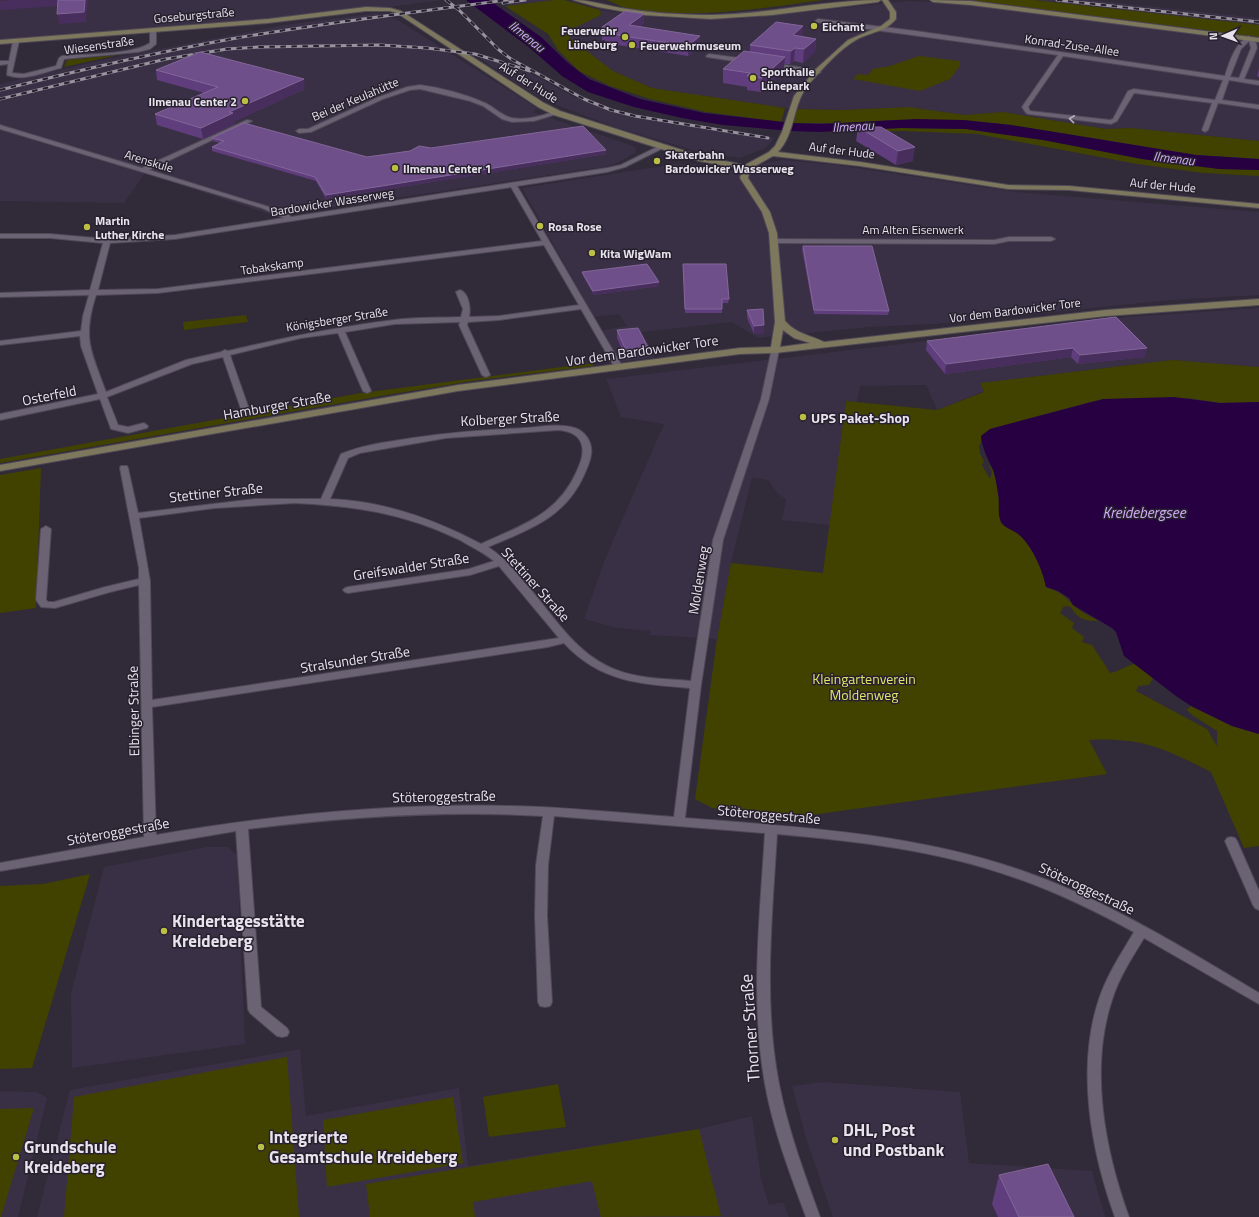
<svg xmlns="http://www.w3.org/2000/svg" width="1259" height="1217" viewBox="0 0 1259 1217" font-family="'Titillium Web',sans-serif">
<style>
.built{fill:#3a3045}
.green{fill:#414200}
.water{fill:#270041}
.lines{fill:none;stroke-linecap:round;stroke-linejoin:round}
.street-casing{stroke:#4f4855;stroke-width:2}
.secondary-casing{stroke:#4f4855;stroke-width:2}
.street{fill:#6b6374;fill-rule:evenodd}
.secondary{fill:#7c775d;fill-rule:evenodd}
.rail-casing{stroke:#99939f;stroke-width:3}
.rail{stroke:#27202e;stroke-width:2;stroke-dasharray:5.5;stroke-linecap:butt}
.wall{fill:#603d7d}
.shaded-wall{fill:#472e5d}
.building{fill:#6f4f89;stroke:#826699}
.oneway{stroke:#b5afbc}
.poi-dot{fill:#bbc045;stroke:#27202e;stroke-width:1.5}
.labels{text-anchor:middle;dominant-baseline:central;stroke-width:3;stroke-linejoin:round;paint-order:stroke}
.far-street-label{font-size:12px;fill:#e7e2ec;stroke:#27202e}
.far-poi-label{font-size:12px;font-weight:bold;fill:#e7e2ec;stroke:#27202e;text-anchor:start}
.far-water-label{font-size:13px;font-style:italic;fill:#d3abfa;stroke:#27202e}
.street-label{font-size:14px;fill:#e7e2ec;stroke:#27202e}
.poi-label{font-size:14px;font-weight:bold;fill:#e7e2ec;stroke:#27202e;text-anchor:start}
.park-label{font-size:14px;fill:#dee469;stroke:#27202e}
.water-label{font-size:15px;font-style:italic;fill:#d3abfa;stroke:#27202e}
.near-poi-label{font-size:17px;font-weight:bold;fill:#e7e2ec;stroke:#27202e;text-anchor:start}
.near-street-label{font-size:17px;fill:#e7e2ec;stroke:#27202e}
</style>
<rect width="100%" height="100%" fill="#312a39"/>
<path class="built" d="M0,0H442L289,20L0,42Z
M500,0H555L508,6Z
M1034,0H1090L1259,18V25Z
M909,1L954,3L1007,9L1259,43V141L1131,128L1106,129L1003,112L965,115L908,107L844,110L785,108L652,88L613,71L570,38L571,29L601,15L600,10L651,17L686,19H739Z
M377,13L396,19L537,108L533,112L633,146L636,149L635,153L615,164L603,167L275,216L145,173L124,203L0,201V84L102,60L284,25Z
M476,56L503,63L534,75L574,97L635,115L775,138L764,149L740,158L703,153L612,126L549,102L528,90Z
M783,160L836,165L1016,192L1259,212V295L1171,300L934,324L869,327L758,338L732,322L642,332L655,357L620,362L603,330L627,326L619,314L594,317L522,188L676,164H695L723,172Z
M1259,308V367L1172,360L980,383L984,391L937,410L926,385L860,386L857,402L846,401L830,525L782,520L786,499L778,494L768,480L752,478L731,563L717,639L650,635V631L617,628L584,619L605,559L664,424L621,417L606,379L1129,317Z
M207,847H228L237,855L245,1044L72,1068L71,994L104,867Z
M300,1049L306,1116L459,1088L468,1166L699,1129L752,1116L761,1179L769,1205L783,1202L789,1217H37L70,1090Z
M825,1082L960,1092L969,1163L1092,1171L1105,1217H833L805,1135L792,1086Z
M0,1091L37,1092L47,1098L18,1217H0Z"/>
<path class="green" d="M555,0H564L600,10L601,15L572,29L570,38L613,71L652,88L785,108L781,122L706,112L650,99L610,86L579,71L558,50L548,34L505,6Z
M605,0H823C758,9 692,20 627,8C619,7 613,1 605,0Z
M968,0H1034L1259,25V37Z
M118,55L64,67L67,60Z
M919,56L960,61V66L950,79L920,91L853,79L858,74L868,75L873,69L890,66Z
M908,107L965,115L1003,112L1106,129L1131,128L1259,141V159L1196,155L1011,125L963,120H891L850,123H793L797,109L844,110Z
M901,128L966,129L1043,140L1142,159L1219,169L1259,170V176L1203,173L1137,164L977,134L902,131L820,132Z
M246,315L248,322L184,330L183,322Z
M1172,360L1259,367V402L1220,403L1188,398L1090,402L990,429L981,436V442L979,446L980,454L984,461L982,465L990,479L992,472L988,463L993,470L1000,501L1001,523C1007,527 1015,530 1020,535C1034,549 1043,568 1046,587C1060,592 1064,595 1073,605C1079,611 1090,616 1098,621C1085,621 1077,619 1071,607L1064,606L1060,613L1074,623L1072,628L1084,637L1082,642L1092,645L1110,673C1119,672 1126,665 1135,664L1153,678L1149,685L1138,686L1136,691L1207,729L1217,746V731L1192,715L1187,710L1191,706L1232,726L1259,734V846L1244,848L1211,772C1165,749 1142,737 1089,740L1107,774L797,817L712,808L695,799L717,639L731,563L823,573L846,401L937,410L984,392L980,383Z
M593,363V366L472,381L387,395L0,463V459L361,393Z
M41,468L36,608L0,613V475Z
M90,874L32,1068L0,1069V886L43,884Z
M287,1057L299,1217H64L74,1097Z
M558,1084L566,1127L489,1137L483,1097Z
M453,1097L463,1163L327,1187L323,1120Z
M34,1108L1,1217H0V1109Z
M699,1129L721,1216L601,1217L592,1181L473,1202L475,1217H370L366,1184Z"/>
<path class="water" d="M466,0H489L541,37L567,62L589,79L640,99L704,113L793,123L820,124L916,119L963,120L1011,125L1196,155L1259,159V170L1219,169L1142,159L1043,140L966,129L901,128L820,132L791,131L723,125L682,118L634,107L588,92L562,76L530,48Z
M1174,397L1220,403L1259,402V734L1232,726L1191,706L1176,696L1124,656L1116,632L1112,628L1073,605L1069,598L1058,591L1046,587C1043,571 1032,545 1018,534C1013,530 1003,527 1001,522C997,514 1000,502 998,494C997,487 996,477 993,470C988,459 982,448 981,436L990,429L1103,399Z"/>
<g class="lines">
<defs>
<path id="street" d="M818,19L916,31L1225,76C1229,63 1235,43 1249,36L1256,43L1257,48L1244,79L1259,81V85L1229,80L1222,100L1259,105V109L1218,103L1208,130L1205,132L1202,130L1212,103L1134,93L1117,121L1111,124L1028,114L1026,113L1022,107L1058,55L816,22L815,21ZM1249,41L1251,48L1239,78L1230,77L1241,49ZM1063,56L1223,80L1215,100L1134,89L1128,91L1113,119L1110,120L1030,111L1028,107Z
M153,28L156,30V44L150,49L138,52L64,59L61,68C44,72 24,82 7,75L8,64L0,65V61H9L13,41L16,39L19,41L12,73L24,74L56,66L59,58L62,56C84,54 133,55 150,43V30Z
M709,54L747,59L750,61L747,63L707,57L706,56Z
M772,63L818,70L821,72L818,74L770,66V64Z
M420,85C442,88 465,94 485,103C494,107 502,116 512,118C527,121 543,115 557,111L560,113L534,121L512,122L502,119L483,106L470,101L420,89L410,90L383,99L311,132L299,133L296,131L299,129H308L379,97L407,87Z
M247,120L252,121L149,170L266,206L289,215L291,217L607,168L621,165L659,146H663V148L625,167L607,172L517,186L622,366L618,368H615L581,309L499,320L468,322L467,325L490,375L486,377L482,375L459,325L460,322L395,324L345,332L371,391L367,393L363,391L338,333L301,338L230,355L250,412L249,414L246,415L242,412L223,357L192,364L107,397L118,425L128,427L144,423L148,426L147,428L128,433L111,429L100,399L0,420V414L98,394L81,346L80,336L0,345V341L81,331L83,316L89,295L0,297V293L90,290L103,243L50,238H0V234H50L107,239L175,235L284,218L262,208L0,129V125L142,168ZM511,187L542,241L158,289L98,290L110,243L175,239ZM544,245L579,305L499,316L469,317C471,309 469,293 460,290L456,292L463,309L461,317C439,318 416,317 394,320C337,327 283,338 228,351L225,350L221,352L186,360L106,392C91,351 82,339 96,295L158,293Z
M1009,237H1051L1055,239L1051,241H1009L994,244L774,243L770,241L774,239L994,240Z
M772,348H778L779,350L769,399L723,540L701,685L685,818C798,827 912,833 1020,870C1105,899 1182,947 1259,993V1004L1144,938C1132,958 1119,977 1112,1000C1089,1069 1105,1151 1129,1217H1115C1091,1151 1076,1068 1099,999C1107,975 1121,954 1134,932C1095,911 1055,891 1013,877C937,850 856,841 777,834C772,917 763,1002 779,1084C788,1130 804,1173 820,1217H806C790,1173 773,1130 765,1084C750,1001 760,916 765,833L554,816L548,865L547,916L552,1002L550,1006L545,1007L540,1006L538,1002L535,916L536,865L543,816C445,810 345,817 248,829L261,1007L287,1028L289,1032L287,1036L282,1037L277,1036L250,1013L248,1009L236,831L0,871V863L144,837L139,585L110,592L55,608L41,607L36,600L41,529L46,526L51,529L46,600L48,602H54L105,587L139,579V568L120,468L121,466H127L128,468L138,513L255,499H321L341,454C360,446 380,443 400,440C441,433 482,430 524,428C541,427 559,423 575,428C586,432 593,443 591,455C590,462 587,468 584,475C565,518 528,530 488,547C506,558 517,575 531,590C558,622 580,659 622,672C644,679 668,679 691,681L713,540L761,399ZM559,430C569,431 580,435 582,446C584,455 580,464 576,473C557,515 520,526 481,544C434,519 383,501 330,499L348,458L360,453L446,438ZM295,503C355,506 403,513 458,539C470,546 483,552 494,561L469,569L348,587L345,588L343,590L345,592L348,593L470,575L499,566L559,638L152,700L150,581L139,518L215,508ZM564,643C600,682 640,684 690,688L674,817C620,813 565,807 511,806C392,803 273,815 156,835L152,707L548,647Z
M1231,837L1235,838L1237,841L1259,891V910L1255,908L1253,905L1225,841L1227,838Z"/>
<path id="secondary" d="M573,0C589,0 605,5 621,8C651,13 681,15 712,15C769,14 824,0 881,0L878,2L772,15L711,19L643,15L598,7Z
M882,0H888L896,12V19C886,32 870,32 856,40C839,50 823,68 809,84C792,104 796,133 778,152L860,162L1008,185L1069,186L1259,204V208L1069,190L1008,189L860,166L773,156L750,169L748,178L770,212L777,233L785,321C796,334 810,335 824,342L1106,310L1259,299V305L1106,316L775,353L740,354L458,391L0,471V465L458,385L740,348L771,347L775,322L769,233L762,212L740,178L742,169L699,161L554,115L538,107L397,13L390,11H366L268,23L0,44V40L268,19L366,7L390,8L401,11L544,103L560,111L704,157L745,165L769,152L775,146L782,132L794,96L816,69L848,40L881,26L890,19V12ZM783,330L794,338L810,343L780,347Z
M930,0L971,1L1259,38V42L971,5L933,2Z"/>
</defs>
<use href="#street" class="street-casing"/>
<use href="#secondary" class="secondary-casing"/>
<use href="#street" class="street"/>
<use href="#secondary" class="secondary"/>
<defs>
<path id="rail" d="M446,0L459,10L499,50L511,59L584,99L611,110L635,116L768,138
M1057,0L1259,22
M503,3L525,0
M0,90C76,71 153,53 231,39C323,23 415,12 507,0
M0,99L166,59L227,49L259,47L380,45L427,48L475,54L530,71"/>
</defs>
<use href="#rail" class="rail-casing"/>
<use href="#rail" class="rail"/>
</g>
<path class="wall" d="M644,23L640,26L700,46L688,56L605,43V40H602V27Z
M802,36L816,39L815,52L803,63L794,61L790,64H784V70L761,92L747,90V87L723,83V69L750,52V45Z
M1259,69V77L1257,76Z
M156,70L305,89L235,121V124L203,139L157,125L155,114L204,93L157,80Z
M858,127H881L913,161L896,165L856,141Z
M212,138L367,157L431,148L606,154L326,199L316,181L212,151V147L220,143L213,141Z
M803,246L889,311L888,315L814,314L802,250Z
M683,264L729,299L728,303H722V313H685Z
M582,272L659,282V286L594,295L583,276Z
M747,310L764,333L754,334L747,318Z
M1116,317L1145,357L1078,364L1071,357L945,374L926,350L927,341Z
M617,330L648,356L626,358L617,338Z
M999,1175L1074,1217H998L992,1204Z"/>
<path class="shaded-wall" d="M11,0H59L61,6L0,10V1Z
M85,0H88L86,22L59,24L57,14Z
M644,14V23L629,35V25Z
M803,26L802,39L793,35Z
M700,36V46L688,56V46Z
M816,39L815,52L803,63L804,49Z
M795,48L794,61L790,64L791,51Z
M785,57L784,70L761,92L762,78Z
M304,79L305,89L235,121V124L203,139L201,128L229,112Z
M915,147L913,161L896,165L898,151Z
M606,150V154L326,199V195Z
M659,282V286L594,295L593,291Z
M764,325V333L754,334V326Z
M648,347V356L626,358V350Z
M1073,348L1071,357L945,374L946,364Z
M1147,348L1145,357L1078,364L1080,355Z"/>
<path class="building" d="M58,0H85L84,12L57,14Z
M625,11L644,14L629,25L700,36L688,46L605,33L608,31L602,30L605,28L602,27Z
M776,22L803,26L793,35L816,39L804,49L795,48L791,51L750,45Z
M744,51L785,57L762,78L747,76L750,73L723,69Z
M200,52L304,79L229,112L233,113L201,128L155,114L218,87L156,70Z
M244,123L367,157L410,151L419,146L431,148L583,126L606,150L326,195L315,177L212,147L224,141L212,138Z
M858,127H881L915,147L898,151Z
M803,246H872L889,311L814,310Z
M647,264L659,282L593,291L582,272Z
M683,264H726L729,299H722V309H685Z
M763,309L764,325L754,326L747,310Z
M1116,317L1147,348L1080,355L1073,348L946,364L927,341Z
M638,328L648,347L626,350L617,330Z
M1048,1164L1074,1217H1019L999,1175Z"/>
<defs><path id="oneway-chevron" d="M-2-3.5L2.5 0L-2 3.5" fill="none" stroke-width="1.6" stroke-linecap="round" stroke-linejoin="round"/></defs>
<use class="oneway" href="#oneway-chevron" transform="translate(1072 119) rotate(-174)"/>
<g class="poi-dot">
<circle cx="814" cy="26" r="4"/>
<circle cx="625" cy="37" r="4"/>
<circle cx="632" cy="45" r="4"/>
<circle cx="753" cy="78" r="4"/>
<circle cx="245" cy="101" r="4"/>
<circle cx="657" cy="161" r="4"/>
<circle cx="395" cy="168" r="4"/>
<circle cx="540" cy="226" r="4"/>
<circle cx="87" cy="227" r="4"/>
<circle cx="592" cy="253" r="4"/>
<circle cx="803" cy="417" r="4"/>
<circle cx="164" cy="931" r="4"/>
<circle cx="835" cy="1140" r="4"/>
<circle cx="261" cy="1147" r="4"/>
<circle cx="16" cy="1157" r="4"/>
</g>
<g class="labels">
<g class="far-street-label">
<text transform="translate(194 15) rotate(-5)">Goseburgstraße</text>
<text transform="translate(99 45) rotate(-8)">Wiesenstraße</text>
<text transform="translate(1072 45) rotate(8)">Konrad-Zuse-Allee</text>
<text transform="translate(529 82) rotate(32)">Auf der Hude</text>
<text transform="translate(355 99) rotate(-23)">Bei der Keulahütte</text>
<text transform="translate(842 150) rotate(7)">Auf der Hude</text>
<text transform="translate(149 161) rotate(17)">Arenskule</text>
<text transform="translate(1163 185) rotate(5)">Auf der Hude</text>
<text transform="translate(332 202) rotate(-9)">Bardowicker Wasserweg</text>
<text x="913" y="229">Am Alten Eisenwerk</text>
<text transform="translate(272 266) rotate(-8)">Tobakskamp</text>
<text transform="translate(1015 310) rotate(-7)">Vor dem Bardowicker Tore</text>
<text transform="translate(337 319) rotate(-9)">Königsberger Straße</text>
</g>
<g class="far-poi-label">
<text x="822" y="26">Eichamt</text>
<text x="617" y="30" text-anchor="end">Feuerwehr<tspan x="617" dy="14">Lüneburg</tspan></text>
<text x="640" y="45">Feuerwehrmuseum</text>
<text x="761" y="71">Sporthalle<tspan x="761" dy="14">Lünepark</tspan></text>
<text x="237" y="101" text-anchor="end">Ilmenau Center 2</text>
<text x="665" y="154">Skaterbahn<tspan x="665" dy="14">Bardowicker Wasserweg</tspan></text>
<text x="403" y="168">Ilmenau Center 1</text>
<text x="95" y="220">Martin<tspan x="95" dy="14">Luther Kirche</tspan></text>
<text x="548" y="226">Rosa Rose</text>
<text x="600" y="253">Kita WigWam</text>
</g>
<g class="far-water-label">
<text transform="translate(527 36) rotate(39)">Ilmenau</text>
<text transform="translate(853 126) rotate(-3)">Ilmenau</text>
<text transform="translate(1174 158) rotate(7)">Ilmenau</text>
</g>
<g class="street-label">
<text transform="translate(642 350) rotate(-8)">Vor dem Bardowicker Tore</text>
<text transform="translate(49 395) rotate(-11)">Osterfeld</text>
<text transform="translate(277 405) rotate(-10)">Hamburger Straße</text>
<text transform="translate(510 418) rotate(-3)">Kolberger Straße</text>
<text transform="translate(216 492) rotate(-6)">Stettiner Straße</text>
<text transform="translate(411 566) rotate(-9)">Greifswalder Straße</text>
<text transform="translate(698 580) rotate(-81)">Moldenweg</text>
<text transform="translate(536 584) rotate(48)">Stettiner Straße</text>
<text transform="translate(355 659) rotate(-9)">Stralsunder Straße</text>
<text transform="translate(133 711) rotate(-91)">Elbinger Straße</text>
<text transform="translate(444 796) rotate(-1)">Stöteroggestraße</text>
<text transform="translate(769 814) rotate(5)">Stöteroggestraße</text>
<text transform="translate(118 831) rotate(-10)">Stöteroggestraße</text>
<text transform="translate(1087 888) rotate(25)">Stöteroggestraße</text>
</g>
<g class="poi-label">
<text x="811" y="417">UPS Paket-Shop</text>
</g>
<g class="park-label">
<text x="864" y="678">Kleingartenverein<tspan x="864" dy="16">Moldenweg</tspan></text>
</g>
<g class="water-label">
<text x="1144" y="512">Kreidebergsee</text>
</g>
<g class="near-poi-label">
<text x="172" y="921">Kindertagesstätte<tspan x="172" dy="20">Kreideberg</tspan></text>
<text x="843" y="1130">DHL, Post<tspan x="843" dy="20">und Postbank</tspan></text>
<text x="269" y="1137">Integrierte<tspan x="269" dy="20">Gesamtschule Kreideberg</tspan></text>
<text x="24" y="1147">Grundschule<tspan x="24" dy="20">Kreideberg</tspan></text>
</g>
<g class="near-street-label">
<text transform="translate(750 1028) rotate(-94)">Thorner Straße</text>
</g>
</g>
<g transform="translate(1223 36) rotate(268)" stroke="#27202e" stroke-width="3" paint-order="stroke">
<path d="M0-3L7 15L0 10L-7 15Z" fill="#e7e2ec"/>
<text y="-6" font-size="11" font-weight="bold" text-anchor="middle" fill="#e7e2ec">N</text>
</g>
</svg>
